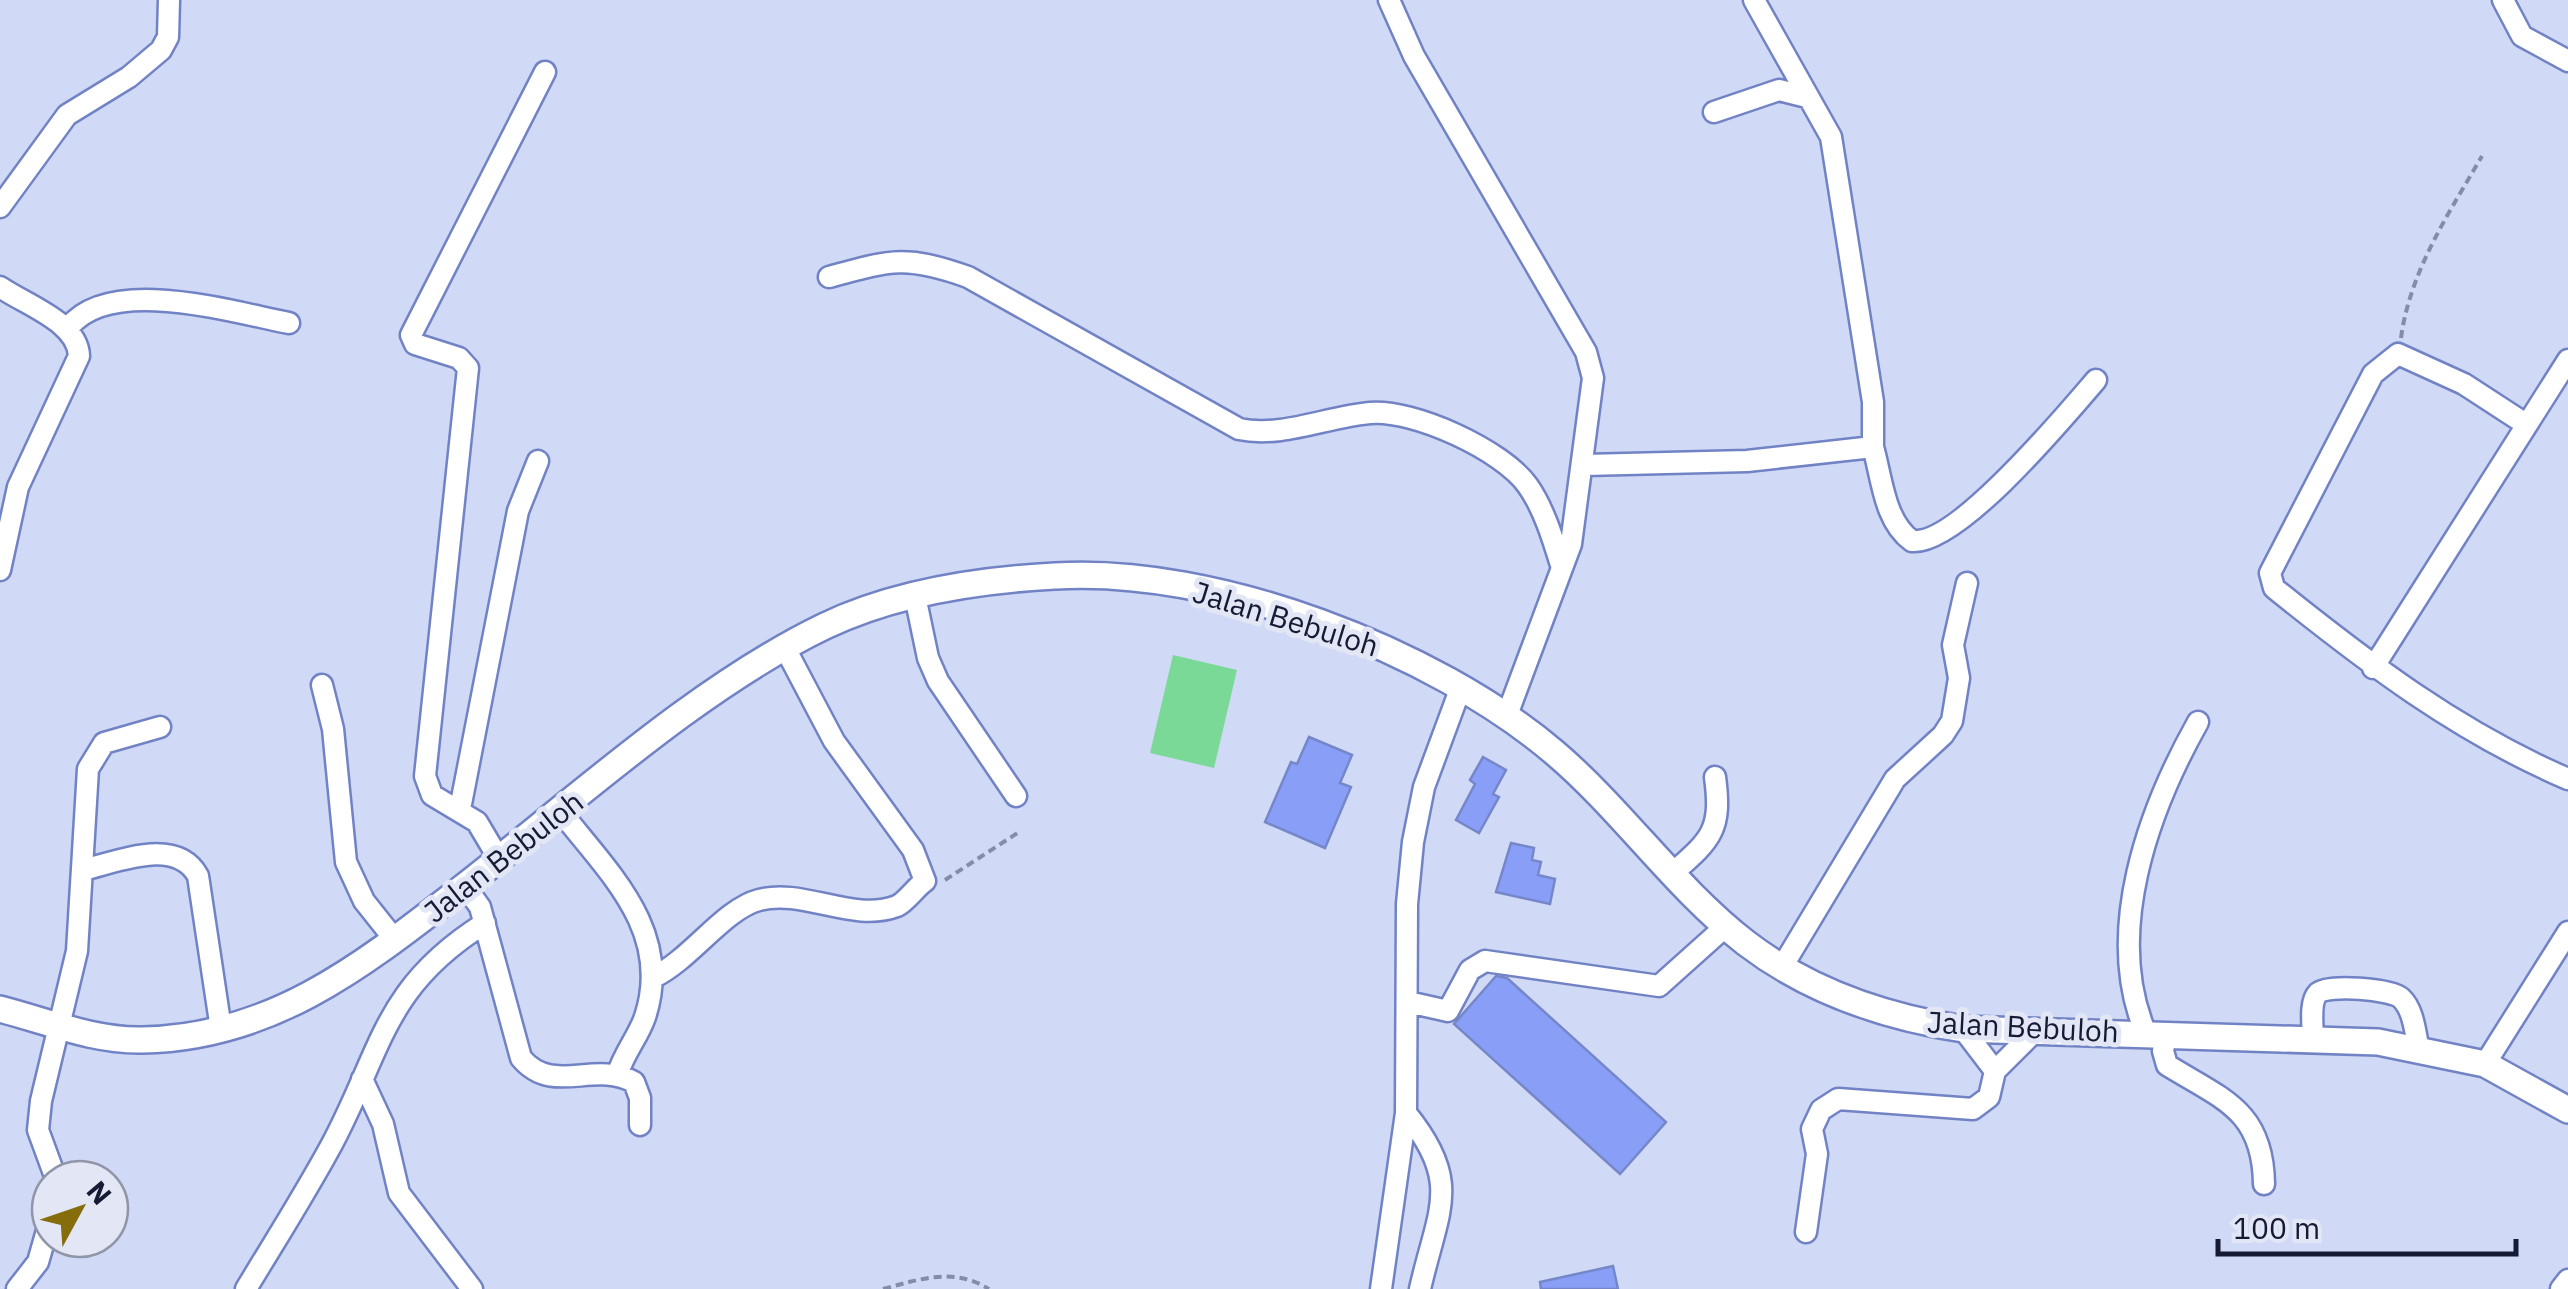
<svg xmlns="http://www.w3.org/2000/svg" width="2568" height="1289" viewBox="0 0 2568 1289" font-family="'IBM Plex Sans',sans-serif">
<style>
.green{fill:#7bd997}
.building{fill:#889ef7;stroke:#7587c9;stroke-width:2.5}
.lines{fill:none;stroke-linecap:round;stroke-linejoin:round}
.minor-casing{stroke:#7183c5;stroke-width:25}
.major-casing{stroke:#7183c5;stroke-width:30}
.path{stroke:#848ca7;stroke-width:4;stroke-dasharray:8 5;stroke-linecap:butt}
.minor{stroke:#fff;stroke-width:20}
.major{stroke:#fff;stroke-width:25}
.labels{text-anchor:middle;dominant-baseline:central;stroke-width:10;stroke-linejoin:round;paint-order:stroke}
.street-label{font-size:30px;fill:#151b35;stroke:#e2e6f5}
</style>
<rect width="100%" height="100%" fill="#d0d9f5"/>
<path class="green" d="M1173,655L1237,670L1214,768L1150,753Z"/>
<path class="building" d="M1309,737L1352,755L1340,783L1351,787L1325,848L1265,822L1291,762L1297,764Z
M1483,757L1506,770L1493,794L1499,797L1479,833L1456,820L1475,784L1470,780Z
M1511,843L1534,848L1532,860L1541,862L1538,875L1555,879L1550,904L1496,892Z
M1496,976L1507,978L1666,1122L1620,1174L1454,1024Z
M1613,1266L1618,1289H1541L1540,1282Z"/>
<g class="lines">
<defs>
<path id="minor" d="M1389,0L1414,56L1586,352L1593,378L1571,544L1507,715
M2503,0L2522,36L2568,61
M1714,112L1779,90L1807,97
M0,207L67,115L129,77L161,50L168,37L169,0
M829,277C891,260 906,255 968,277L1239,429C1282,438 1326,417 1370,413C1413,409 1503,450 1528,486C1544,509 1553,539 1561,565
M0,287C26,305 78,322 79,356L18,487L0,570
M69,327C110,275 232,312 289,323
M2527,425L2464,384L2398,354L2373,374L2270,573L2274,588C2366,662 2458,732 2568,779
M1873,447C1882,478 1884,521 1912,541C1957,546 2065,416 2096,380
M1585,465L1747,461L1873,447V402L1831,137L1754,0
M915,596L928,658L938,681L1016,796
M2373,668L2568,360
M322,685L333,729L346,862L364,901L395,940
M460,809L518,511L538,461
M561,812C610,874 673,932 645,1017C638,1037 624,1053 618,1073
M499,859L477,822L432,795L425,776L468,368L459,358L415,344L411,335L545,72
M82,870C118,862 176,836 198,876L221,1029
M1674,872C1712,839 1722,829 1715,777
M465,886L480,907L521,1058C553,1096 593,1060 634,1082L640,1098V1125
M1782,967L1895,779L1943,735L1952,721L1959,678L1953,645L1967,583
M654,977C691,959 724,909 759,900C803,888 853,923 897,906C906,902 916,887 925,881L913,850L834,741L785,648
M1408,1002L1448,1011L1470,970L1485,961L1659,986L1726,926
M1963,1029L1995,1071
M2145,1031C2104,932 2148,811 2198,722
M2166,1034L2163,1051L2167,1065C2222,1099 2263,1110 2264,1184
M2313,1039C2313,1027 2309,1002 2318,993C2328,984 2391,989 2401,998C2414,1010 2415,1033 2419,1050
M2485,1064L2568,932
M362,1079L383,1124L399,1193L472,1289
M1406,1113C1463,1183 1438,1209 1420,1289
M56,1179L38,1130L41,1101L77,951L88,769L104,743L160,727
M1806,1232L1817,1154L1812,1129L1821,1110L1838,1099L1973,1109L1989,1097L1995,1071L2037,1029
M17,1289L38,1262L50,1220
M246,1289C275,1241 305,1194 332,1144C383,1048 383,987 485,923
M1381,1289L1406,1113L1407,904L1413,842L1424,787L1461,687
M2561,1289L2568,1280"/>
<path id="major" d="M0,1009C47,1021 93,1041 142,1040C272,1038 363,965 461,889C573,802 698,687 825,626C894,593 979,580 1055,576C1215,566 1434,650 1555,753C1623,811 1675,888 1746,943C1810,992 1885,1017 1963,1029L2378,1042L2485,1064L2568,1110"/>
</defs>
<use href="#minor" class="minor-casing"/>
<use href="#major" class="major-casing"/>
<path class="path" d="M2401,338C2410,271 2449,213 2482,156
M945,880L1019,832
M883,1289C921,1279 953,1267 989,1289"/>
<use href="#minor" class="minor"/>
<use href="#major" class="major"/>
</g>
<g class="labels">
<g class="street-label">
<text transform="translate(1286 618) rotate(17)">Jalan Bebuloh</text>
<text transform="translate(503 856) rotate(-38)">Jalan Bebuloh</text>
<text transform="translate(2023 1026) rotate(3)">Jalan Bebuloh</text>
</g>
</g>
<g transform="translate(80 1209) rotate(50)"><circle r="48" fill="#e2e6f5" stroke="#9095a8" stroke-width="2.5"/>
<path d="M0-8L18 38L0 25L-18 38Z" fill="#866d0b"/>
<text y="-15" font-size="28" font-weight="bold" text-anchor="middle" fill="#151b35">N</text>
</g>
<path d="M2218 1239v15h298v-15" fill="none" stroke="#151b35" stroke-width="5"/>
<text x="2233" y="1239" font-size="30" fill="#151b35" stroke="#e2e6f5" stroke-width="8" paint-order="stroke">100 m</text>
</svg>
